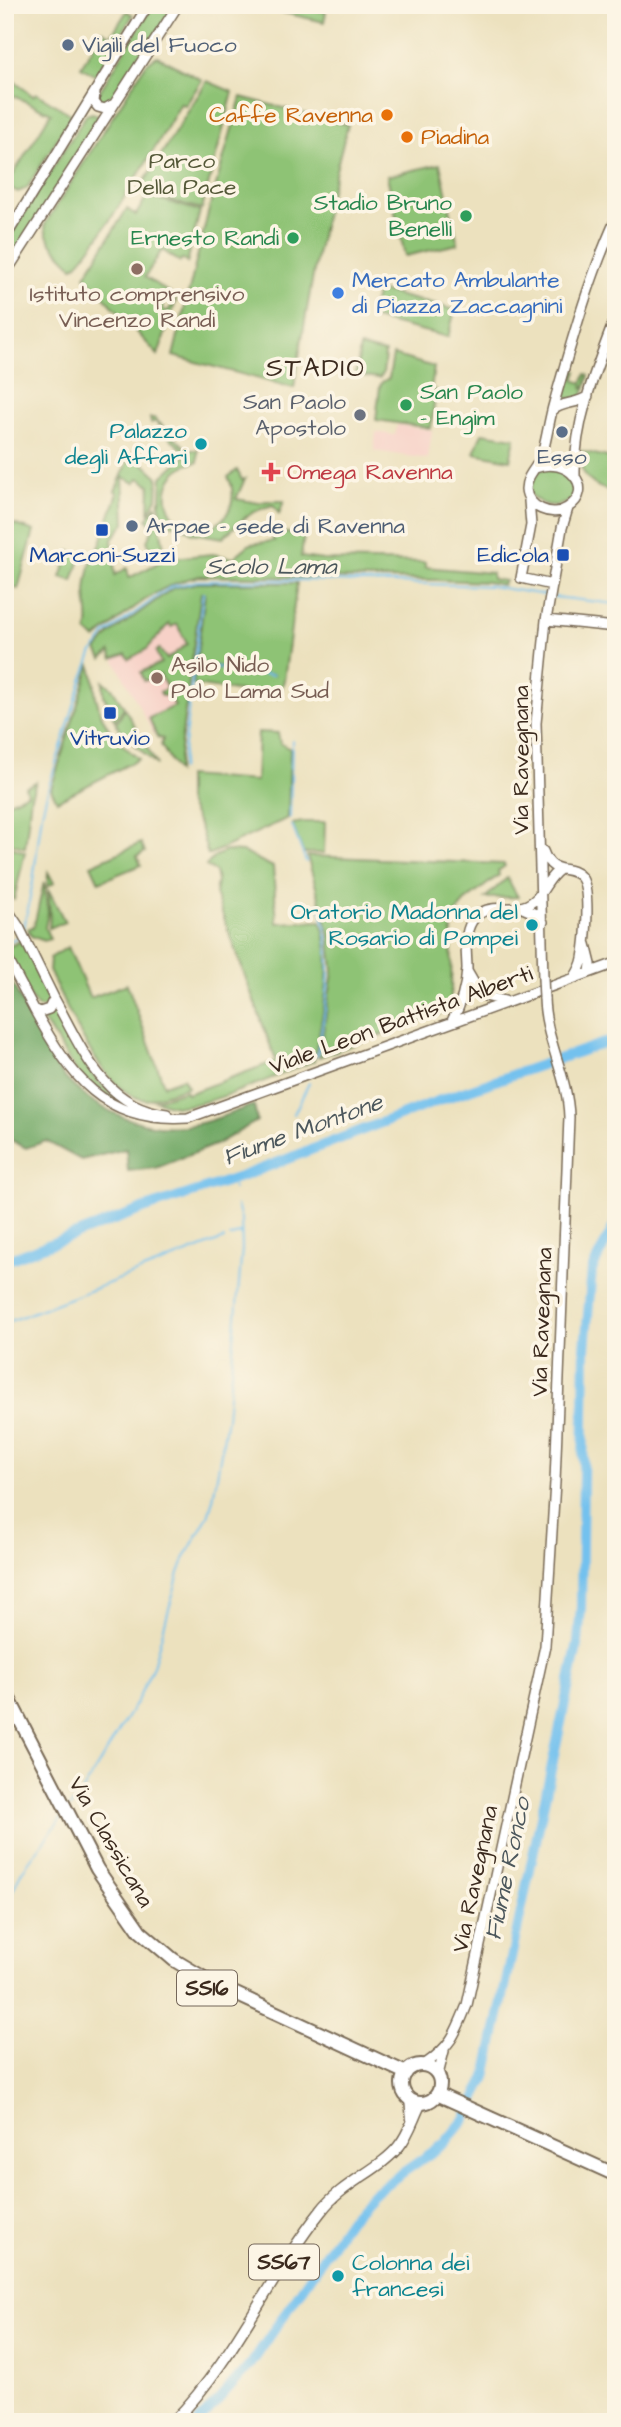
<svg xmlns="http://www.w3.org/2000/svg" width="621" height="2427" viewBox="0 0 621 2427" font-family="'Architects Daughter',sans-serif">
<style>
.built{fill:#f7d1c7}
.green{fill:#8ec375;stroke:#64764a;stroke-width:2}
.forest{fill:#72a966;stroke:#566a42;stroke-width:2}
.lines{fill:none;stroke-linecap:round;stroke-linejoin:round}
.stream{stroke:#73c1ee;stroke-width:2}
.river{stroke:#73c1ee;stroke-width:10}
.secondary-casing{stroke:#796a56;stroke-width:12}
.primary-casing{stroke:#796a56;stroke-width:13}
.highway-casing{stroke:#796a56;stroke-width:16}
.secondary{stroke:#fff;stroke-width:9}
.primary{stroke:#fff;stroke-width:10}
.highway{stroke:#fff;stroke-width:12}
.secondary-bridge-casing{stroke:#796a56;stroke-width:12;stroke-linecap:butt}
.secondary-bridge{stroke:#fff;stroke-width:9}
.service-dot{fill:#5c6f8a;stroke:#fcf5e5;stroke-width:2.5}
.food-dot{fill:#e8710a;stroke:#fcf5e5;stroke-width:2.5}
.leisure-dot{fill:#2e9e5b;stroke:#fcf5e5;stroke-width:2.5}
.education-dot{fill:#8d6e63;stroke:#fcf5e5;stroke-width:2.5}
.shop-dot{fill:#3f7fe0;stroke:#fcf5e5;stroke-width:2.5}
.worship-dot{fill:#6b7280;stroke:#fcf5e5;stroke-width:2.5}
.culture-dot{fill:#0f9aa8;stroke:#fcf5e5;stroke-width:2.5}
.health-dot{fill:#e0444e;stroke:#fcf5e5;stroke-width:2.5}
.transit-dot{fill:#1a4fb4;stroke:#fcf5e5;stroke-width:2.5}
.labels{text-anchor:middle;dominant-baseline:central;stroke-width:7;stroke-linejoin:round;paint-order:stroke}
.shield{fill:#fcf5e5;stroke:#75675a;stroke-width:2}
.shield-label{font-size:21px;font-weight:bold;fill:#3b2a1e}
.service-label{font-size:23px;fill:#4e5e75;stroke:#fcf5e5;text-anchor:start}
.food-label{font-size:23px;fill:#c56008;stroke:#fcf5e5;text-anchor:end}
.park-label{font-size:23px;fill:#545838;stroke:#fcf5e5}
.leisure-label{font-size:23px;fill:#27864d;stroke:#fcf5e5;text-anchor:end}
.shop-label{font-size:23px;fill:#366cbe;stroke:#fcf5e5;text-anchor:start}
.education-label{font-size:23px;fill:#785e54;stroke:#fcf5e5}
.worship-label{font-size:23px;fill:#5b616d;stroke:#fcf5e5;text-anchor:end}
.culture-label{font-size:23px;fill:#0d838f;stroke:#fcf5e5;text-anchor:end}
.health-label{font-size:23px;fill:#be3a42;stroke:#fcf5e5;text-anchor:start}
.transit-label{font-size:23px;fill:#164399;stroke:#fcf5e5}
.street-label{font-size:23px;fill:#3b2a1e;stroke:#fcf5e5}
.water-label{font-size:24px;font-style:italic;fill:#4c575c;stroke:#fcf5e5}
.quarter-label{font-size:26px;letter-spacing:2px;fill:#3b2a1e;stroke:#fcf5e5}
</style>
<rect width="100%" height="100%" fill="#fcf5e5"/>
<filter id="ink" filterUnits="userSpaceOnUse"><feTurbulence type="fractalNoise" baseFrequency=".0143" numOctaves="2"/><feDisplacementMap in="SourceGraphic" scale="14" xChannelSelector="R" yChannelSelector="G"/><feConvolveMatrix kernelMatrix="1 2 1 2 8 2 1 2 1" color-interpolation-filters="sRGB"/></filter>
<filter id="wash" filterUnits="userSpaceOnUse"><feTurbulence type="fractalNoise" baseFrequency=".00686" numOctaves="4" result="noise"/><feDisplacementMap in="SourceGraphic" scale="28" xChannelSelector="R" yChannelSelector="G"/><feGaussianBlur stdDeviation="1.57" result="paint"/><feColorMatrix in="noise" values="0 0 0 0 0 0 0 0 0 0 0 0 0 0 0 0 0 1.4 0 .05"/><feComposite in="paint" operator="in"/></filter>
<g filter="url(#wash)">
<rect width="100%" height="100%" fill="#ece1be"/>
<path class="built" d="M397,425L432,430L428,459L374,451L376,432L395,435Z
M189,595L186,716L177,772L161,745L163,739L153,733L110,651L121,640Z"/>
<path class="green" d="M153,5H175L110,103L101,105L98,102V94Z
M250,5H297L326,12L324,22Z
M127,11L133,15L96,76L81,67L103,31L111,36Z
M157,56L202,80L185,106L181,103L180,105C167,128 88,262 73,267C62,255 44,241 45,224L146,64Z
M5,74L33,96L36,93L72,115L27,188L18,192L6,186L51,113L5,92Z
M207,81L233,92L202,209L138,192Z
M241,97L348,125C323,212 308,299 294,388L173,356L208,213Z
M92,113L97,115L99,120L5,270V244L86,115Z
M440,164L458,244L405,256L387,176Z
M147,196L200,211L187,263L183,259L180,262L162,250L145,277L171,294L162,308L167,312L177,298L158,355L85,276L127,209L136,215Z
M377,290L455,310L448,337L370,318Z
M360,347L385,353L383,374L379,378L356,375Z
M393,355L434,367L431,389L436,390L431,428L376,420L380,386L382,382L389,378Z
M569,368L577,371L574,380L582,383L586,374L589,375L586,387L582,386V388L585,389L582,398L570,399L561,393Z
M150,418H154L186,448V450H198V462C166,466 156,502 180,523L179,525L164,524L159,503L161,499L162,477L187,454L165,433L162,436L165,431L155,421L151,423Z
M482,433L515,438L510,460L474,453Z
M581,451L616,459V492C594,489 576,475 581,451Z
M132,453L158,477L157,498L149,513L150,485L139,478L135,483L123,477L125,523L112,539L115,575L127,568L129,578L158,563L163,554L174,548L173,558L212,554L233,558L250,544L274,541L270,530L279,528V532L304,535L301,557L323,560L425,562V567L492,573V579L505,581L503,585L487,582L437,580L200,576C158,584 128,612 96,639L87,632C91,619 86,605 86,591C87,577 90,564 95,550L98,551L118,493L115,491Z
M543,469C559,470 568,472 577,486L575,497C559,509 544,509 530,494C529,482 530,473 543,469Z
M237,470L242,480L245,479L236,499L259,503L266,501H284L279,514L273,505C248,512 241,520 223,538L192,533L182,526L183,525C215,541 244,507 228,477Z
M156,506L164,548L154,555L147,541L154,527L147,519Z
M5,521L34,531L18,589L5,585Z
M70,551L81,556L73,581L61,577Z
M198,583H297L284,680L279,697L193,685L196,666L275,675L196,663L205,594L201,593L177,772L161,745L163,739L157,737L149,718L175,706L169,695L162,696L160,692L167,688L160,675L144,681L141,672L161,663L156,652L159,649L167,659L187,644L177,624L171,627L169,624L147,649L129,659L126,654L113,659L110,652L102,659L97,650L110,634L173,588Z
M90,665C95,675 94,686 96,697C103,728 116,740 139,759L57,801L51,789Z
M103,681L112,688L124,707L115,721L104,696Z
M125,709L157,765L124,735L116,724Z
M258,732L278,733L280,743L290,749L288,818L208,855L200,827L187,801V776L256,781Z
M36,782L31,796L25,848L5,841V804L28,793L25,787Z
M303,822H325L324,853H303L292,824Z
M141,843L145,852L137,856L141,865L99,882L91,865Z
M5,845L25,852L14,900L5,895Z
M226,851L243,852L273,867L277,923L321,921C336,966 322,1015 314,1061C277,1075 218,1103 181,1106C172,1107 163,1103 155,1100L185,1091L187,1094L276,1061L215,894L217,881L215,872L206,866L215,856Z
M307,856L504,864L505,866L498,871L499,875L464,902L452,920L451,1000L440,1014L319,1057L333,971L329,932Z
M48,872L54,883L47,887L65,922L49,928C52,907 46,893 48,872Z
M507,878L518,897L485,898Z
M44,882L48,912L45,928L50,939L44,941L31,936L28,929L34,926Z
M22,940L51,998L46,1008L38,1007L31,999L6,948Z
M68,947L90,998L127,984L164,1085L183,1078L188,1087L147,1100C103,1097 67,1006 49,971L50,958Z
M55,1006L94,1077L115,1098L113,1101L78,1074L39,1014Z"/>
<path class="forest" d="M5,978L13,984C24,1006 33,1031 46,1052C76,1103 139,1136 197,1124C216,1120 235,1111 254,1105L257,1121L217,1144L156,1168L128,1171L126,1149L81,1160L46,1141L26,1148L5,1137Z"/>
<g class="lines">
<path class="stream" d="M554,597L616,604
M194,664L273,675
M181,769L203,593
M290,818L292,741
M292,825L306,862
M24,928L33,881L42,813L48,789L81,683L92,654L106,634L162,593L171,587L197,581L296,580L490,586L545,595
M5,944L19,936
M317,1056C326,1003 337,961 320,907
M294,1114L309,1083
M231,1180L234,1189
M230,1237L240,1233
M5,1323L224,1239
M70,1807L79,1797L137,1701L153,1666L179,1573L185,1557L208,1516L213,1499L227,1418L242,1249L241,1219L237,1205
M5,1906L22,1871L64,1814"/>
<path class="river" d="M5,1261L143,1209L243,1176L443,1099L616,1039
M199,2422L251,2364L349,2219L372,2194L444,2144L465,2119L486,2077L578,1642L581,1607L585,1348L592,1270L616,1222"/>
</g>
</g>
<g filter="url(#ink)">
<g class="lines">
<defs>
<path id="secondary" d="M95,93L94,102L98,107L105,109L112,105
M5,238L148,5
M5,274L178,5
M552,411C562,401 577,405 588,396
M535,468C568,455 597,490 567,508C552,518 527,507 526,489C526,475 538,467 542,455C547,438 549,420 554,403C572,340 589,278 616,219
M575,475C574,421 597,366 616,316
M529,501L531,525L521,578L552,585
M546,620L616,627
M543,851C553,878 568,863 581,877C591,889 586,942 583,958C582,965 578,972 574,978
M520,907L536,914L543,922
M5,912H9L19,927L54,998L49,1009L40,1012L34,1009L5,954
M586,944L591,964L590,972
M467,971L481,995L505,1001
M543,978L536,723L546,620L562,528L568,508
M54,998C81,1047 104,1108 167,1114
M34,1009C70,1076 104,1124 188,1118L616,963
M452,1021C461,1005 466,988 467,969C467,954 463,935 472,921C486,901 508,913 527,905C543,898 545,880 559,870
M424,2065C451,2046 455,2035 467,2005L545,1646L555,1482L569,1117C568,1076 545,1040 544,998
M438,2075L444,2051"/>
<path id="primary" d="M410,2099L412,2119
M173,2422C234,2361 268,2278 321,2211C342,2183 380,2170 399,2146C409,2134 414,2116 421,2103"/>
<path id="highway" d="M5,1691L97,1869L140,1931L174,1960L214,1984L406,2073
M402 2084a19 19 0 1 1 38 0a19 19 0 1 1-38 0Z
M437,2094L616,2175"/>
</defs>
<use href="#secondary" class="secondary-casing"/>
<use href="#primary" class="primary-casing"/>
<use href="#highway" class="highway-casing"/>
<use href="#secondary" class="secondary"/>
<use href="#primary" class="primary"/>
<use href="#highway" class="highway"/>
<defs>
<path id="secondary-bridge" d="M543,978L544,998"/>
</defs>
<use href="#secondary-bridge" class="secondary-bridge-casing"/>
<use href="#secondary-bridge" class="secondary-bridge"/>
</g>
</g>
<g class="service-dot">
<circle cx="68" cy="45" r="7"/>
<circle cx="562" cy="432" r="7"/>
<circle cx="132" cy="526" r="7"/>
</g>
<g class="food-dot">
<circle cx="387" cy="115" r="7"/>
<circle cx="407" cy="137" r="7"/>
</g>
<g class="leisure-dot">
<circle cx="466" cy="216" r="7"/>
<circle cx="293" cy="238" r="7"/>
<circle cx="406" cy="405" r="7"/>
</g>
<g class="education-dot">
<circle cx="137" cy="269" r="7"/>
<circle cx="157" cy="678" r="7"/>
</g>
<circle class="shop-dot" cx="338" cy="293" r="7"/>
<circle class="worship-dot" cx="360" cy="415" r="7"/>
<g class="culture-dot">
<circle cx="201" cy="444" r="7"/>
<circle cx="532" cy="925" r="7"/>
<circle cx="338" cy="2276" r="7"/>
</g>
<path class="health-dot" d="M267.5 461.5h7v7h7v7h-7v7h-7v-7h-7v-7h7z"/>
<g class="transit-dot">
<rect x="95" y="523" width="14" height="14" rx="3.5"/>
<rect x="556" y="548" width="14" height="14" rx="3.5"/>
<rect x="103" y="706" width="14" height="14" rx="3.5"/>
</g>
<g class="labels">
<g class="shield">
<rect x="177" y="1970.5" width="60" height="35" rx="5"/>
<rect x="249" y="2244.5" width="70" height="35" rx="5"/>
</g>
<g class="shield-label">
<text x="207" y="1988">SS16</text>
<text x="284" y="2262">SS67</text>
</g>
<g class="service-label">
<text x="82" y="45">Vigili del Fuoco</text>
<text x="562" y="457" text-anchor="middle">Esso</text>
<text x="146" y="526">Arpae - sede di Ravenna</text>
</g>
<g class="food-label">
<text x="373" y="115">Caffe Ravenna</text>
<text x="421" y="137" text-anchor="start">Piadina</text>
</g>
<g class="park-label">
<text x="182" y="161">Parco<tspan x="182" dy="26">Della Pace</tspan></text>
</g>
<g class="leisure-label">
<text x="452" y="203">Stadio Bruno<tspan x="452" dy="26">Benelli</tspan></text>
<text x="279" y="238">Ernesto Randi</text>
<text x="420" y="392" text-anchor="start">San Paolo<tspan x="420" dy="26">- Engim</tspan></text>
</g>
<g class="shop-label">
<text x="352" y="280">Mercato Ambulante<tspan x="352" dy="26">di Piazza Zaccagnini</tspan></text>
</g>
<g class="education-label">
<text x="137" y="294">Istituto comprensivo<tspan x="137" dy="26">Vincenzo Randi</tspan></text>
<text x="171" y="665" text-anchor="start">Asilo Nido<tspan x="171" dy="26">Polo Lama Sud</tspan></text>
</g>
<g class="worship-label">
<text x="346" y="402">San Paolo<tspan x="346" dy="26">Apostolo</tspan></text>
</g>
<g class="culture-label">
<text x="187" y="431">Palazzo<tspan x="187" dy="26">degli Affari</tspan></text>
<text x="518" y="912">Oratorio Madonna del<tspan x="518" dy="26">Rosario di Pompei</tspan></text>
<text x="352" y="2263" text-anchor="start">Colonna dei<tspan x="352" dy="26">francesi</tspan></text>
</g>
<g class="health-label">
<text x="287" y="472">Omega Ravenna</text>
</g>
<g class="transit-label">
<text x="102" y="555">Marconi-Suzzi</text>
<text x="549" y="555" text-anchor="end">Edicola</text>
<text x="110" y="738">Vitruvio</text>
</g>
<g class="street-label">
<text transform="translate(521 760) rotate(-90)">Via Ravegnana</text>
<text transform="translate(401 1020) rotate(-20)">Viale Leon Battista Alberti</text>
<text transform="translate(542 1322) rotate(-88)">Via Ravegnana</text>
<text transform="translate(111 1842) rotate(60)">Via Classicana</text>
<text transform="translate(475 1879) rotate(-78)">Via Ravegnana</text>
</g>
<g class="water-label">
<text x="271" y="567">Scolo Lama</text>
<text transform="translate(303 1130) rotate(-20)">Fiume Montone</text>
<text transform="translate(508 1869) rotate(-78)">Fiume Ronco</text>
</g>
<g class="quarter-label">
<text x="316" y="368">STADIO</text>
</g>
</g>
<rect width="621" height="2427" fill="none" stroke="#fcf5e5" stroke-width="28"/>
</svg>
